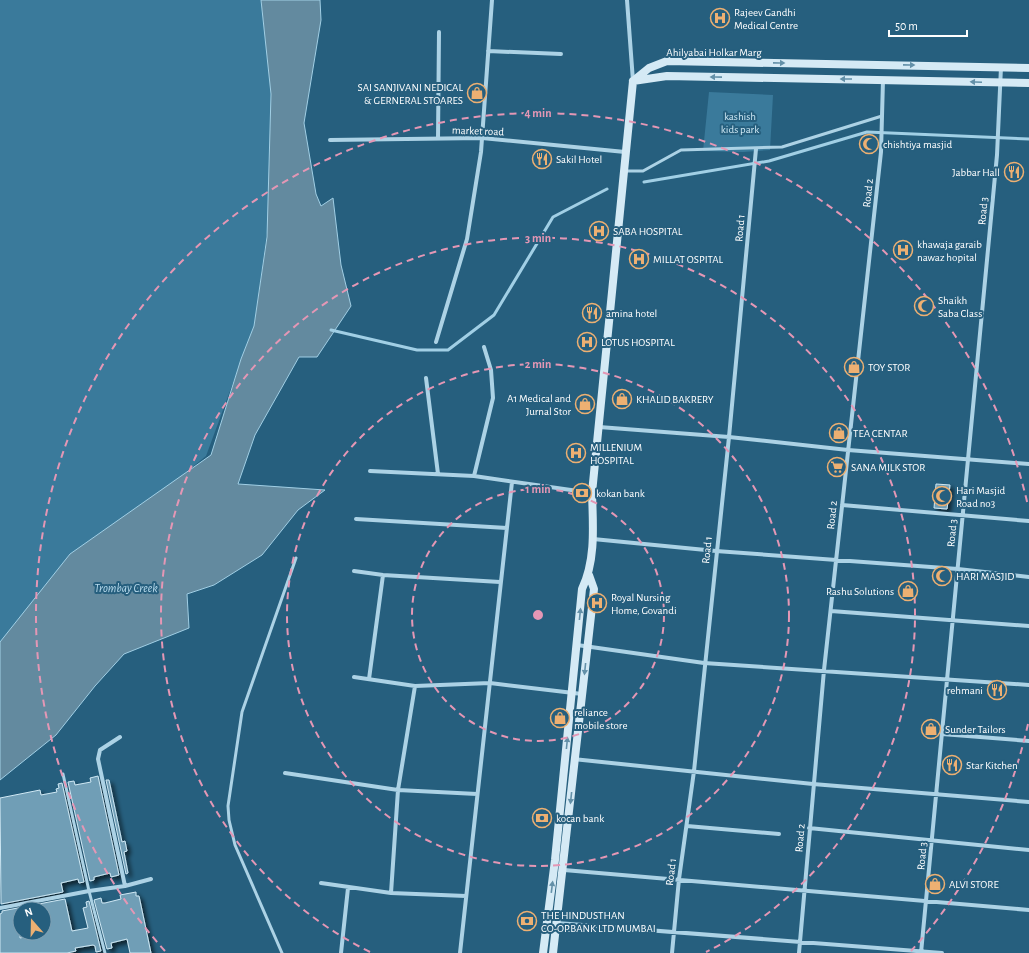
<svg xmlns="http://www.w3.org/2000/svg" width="1029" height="953" viewBox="0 0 1029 953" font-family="'Alegreya Sans',sans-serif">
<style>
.green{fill:#3a7a9b}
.water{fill:#638a9f;stroke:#a1cfe5}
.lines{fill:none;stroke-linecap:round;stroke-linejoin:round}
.stream{stroke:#a1cfe5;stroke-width:3}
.building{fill:#6f9eb6;stroke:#cfe8f4;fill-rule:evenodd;filter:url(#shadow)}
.lane{stroke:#acd2e5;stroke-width:3}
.street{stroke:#acd2e5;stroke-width:4}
.secondary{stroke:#d5eaf5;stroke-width:8}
.oneway{fill:#6390a8}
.ring{fill:none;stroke:#e497b5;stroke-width:2;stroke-dasharray:7 5}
.labels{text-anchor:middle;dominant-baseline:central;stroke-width:4;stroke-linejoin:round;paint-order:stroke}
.poi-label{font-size:11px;fill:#fff;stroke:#265f7e;text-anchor:start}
.street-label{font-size:11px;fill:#fff;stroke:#265f7e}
.park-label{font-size:11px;fill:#cfe8f4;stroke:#265f7e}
.water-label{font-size:12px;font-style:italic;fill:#b8dbed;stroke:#265f7e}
.centre{fill:#e497b5;stroke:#265f7e;stroke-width:2}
.ring-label{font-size:12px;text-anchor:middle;font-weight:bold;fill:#e497b5;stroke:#265f7e;stroke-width:4;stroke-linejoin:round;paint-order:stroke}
</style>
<defs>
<filter id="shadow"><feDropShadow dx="3.5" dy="3.5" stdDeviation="2" flood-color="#0009"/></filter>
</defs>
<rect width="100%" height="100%" fill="#265f7e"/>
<path class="green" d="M0,0H261L271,94L268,225L254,326L206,456L75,563L0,648Z
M709,92L773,95L770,150L743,152L703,151Z"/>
<path class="water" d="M261,0H320L321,20L304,123L316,194L321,206L333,198L341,265L351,306L317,357H299L255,435L238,484L325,490L298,510L262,555L214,585L187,594L189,628L124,654L95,686L56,735L0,780V642L70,554L211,455L241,359L254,326L267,237L271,94Z"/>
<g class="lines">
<path class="stream" d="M644,182L769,161L867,132L1029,139
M331,330L417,350H448L494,315L553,217L607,189"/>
</g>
<path class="building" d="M936,484L950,485L947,509L934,508Z
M98,776L119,875L111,877L110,873L94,877V880L90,881L68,782L74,781L75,785L91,782L90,778Z
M106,780H109L122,842L125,841L127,851L124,852L128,873L126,874Z
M62,783L84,882L79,883L78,879L61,883L63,892L1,904L0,798L40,790L41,795L57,792L56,789L59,788L58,784Z
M136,892V896H139L151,953H130L127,939L111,943L112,948L107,949L94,900L101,898L102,903H105L121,899L120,895Z
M65,899L72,931L88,928L83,908L87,907L86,902L89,901L101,951L96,952L95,946L93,945L75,948L76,951L67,953H0V914L2,913V911ZM20,909H44V933L20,938Z"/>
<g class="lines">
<path class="lane" d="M625,171H643L681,150L782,147L882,116
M63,774L89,891L105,953
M282,953L235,845L229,820L228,806L242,712L296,558"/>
<path class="street" d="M627,0L633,81
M488,51L561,54
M438,139L439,32
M330,140L482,138L625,152
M436,342L467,239L481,152L492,0
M426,378L438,474
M599,427L729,437L848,450L1029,464
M370,471L474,476L592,493
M474,476L493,398L491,370L484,347
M842,505L1029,521
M356,519L507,528
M593,539L716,551L958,569L1029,577
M354,571L383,575L500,582
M831,611L1029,626
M577,645L704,663L1029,685
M354,677L415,686L490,683L582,694
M369,679L383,575
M942,734L1029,741
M120,737L100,750L98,759L125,886
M573,759L813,784L1029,802
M285,773L398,790L477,794
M687,826L779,834
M809,828L1029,850
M564,870L1029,910
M321,883L391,893L466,896
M391,893L398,790L415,686
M0,908L89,891L125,886L151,879
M557,923L942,953
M341,953L348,888
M460,953L512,482
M672,953L679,879L694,771L729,437L756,149
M799,953L824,670L881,152L883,80
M921,953L997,155L1001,67"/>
<path class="secondary" d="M633,81L649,68L667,61L1029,68
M633,81L667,76L1029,83
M543,953L555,860L582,589C596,560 593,525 592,493L633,81
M553,953L594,589L589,575"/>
</g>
<defs><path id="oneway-solid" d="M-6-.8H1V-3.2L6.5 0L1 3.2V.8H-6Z"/></defs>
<g class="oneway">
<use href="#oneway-solid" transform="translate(779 63) rotate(1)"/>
<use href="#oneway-solid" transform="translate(909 65) rotate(1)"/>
<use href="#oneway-solid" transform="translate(716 77) rotate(-179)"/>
<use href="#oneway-solid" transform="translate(846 79) rotate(-180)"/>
<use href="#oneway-solid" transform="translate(976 82) rotate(-178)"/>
<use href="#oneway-solid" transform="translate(580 614) rotate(-84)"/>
<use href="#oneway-solid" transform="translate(585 669) rotate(96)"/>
<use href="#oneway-solid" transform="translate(567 743) rotate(-84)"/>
<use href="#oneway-solid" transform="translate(571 798) rotate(96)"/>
<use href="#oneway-solid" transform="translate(552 887) rotate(-83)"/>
</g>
<g class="ring">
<circle cx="538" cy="615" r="126"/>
<circle cx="538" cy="615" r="251"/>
<path d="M370 952A377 377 0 1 1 706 952"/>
<path d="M1028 724A502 502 0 0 1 911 951M165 951A502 502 0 1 1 1028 506"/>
</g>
<defs>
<symbol id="hospital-ring" viewBox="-11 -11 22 22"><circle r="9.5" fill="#265f7e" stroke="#edb072" stroke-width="1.5"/><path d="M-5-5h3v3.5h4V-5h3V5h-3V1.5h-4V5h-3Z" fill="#edb072"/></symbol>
<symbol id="shop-ring" viewBox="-11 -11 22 22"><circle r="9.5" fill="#265f7e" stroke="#edb072" stroke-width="1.5"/><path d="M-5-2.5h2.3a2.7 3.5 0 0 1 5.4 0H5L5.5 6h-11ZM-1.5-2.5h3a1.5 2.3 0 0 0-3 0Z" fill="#edb072"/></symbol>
<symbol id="mosque-ring" viewBox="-11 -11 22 22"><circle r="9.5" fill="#265f7e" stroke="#edb072" stroke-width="1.5"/><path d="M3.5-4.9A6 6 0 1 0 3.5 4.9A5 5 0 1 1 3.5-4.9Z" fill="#edb072"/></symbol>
<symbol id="restaurant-ring" viewBox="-11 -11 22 22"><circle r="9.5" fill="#265f7e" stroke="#edb072" stroke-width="1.5"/><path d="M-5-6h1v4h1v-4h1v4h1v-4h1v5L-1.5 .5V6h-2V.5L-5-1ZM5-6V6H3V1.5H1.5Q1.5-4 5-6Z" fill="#edb072"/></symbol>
<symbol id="supermarket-ring" viewBox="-11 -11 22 22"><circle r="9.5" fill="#265f7e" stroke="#edb072" stroke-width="1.5"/><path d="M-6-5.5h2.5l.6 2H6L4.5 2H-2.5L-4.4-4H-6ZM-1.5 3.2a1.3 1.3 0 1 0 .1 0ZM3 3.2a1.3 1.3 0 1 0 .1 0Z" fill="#edb072"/></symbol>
<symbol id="bank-ring" viewBox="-11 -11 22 22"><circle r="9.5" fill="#265f7e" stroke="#edb072" stroke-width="1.5"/><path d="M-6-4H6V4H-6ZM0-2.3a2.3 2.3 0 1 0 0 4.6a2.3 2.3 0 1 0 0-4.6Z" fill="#edb072"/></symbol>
</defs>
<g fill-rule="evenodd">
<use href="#hospital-ring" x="709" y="7" width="22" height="22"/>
<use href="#shop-ring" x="466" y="82" width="22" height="22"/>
<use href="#mosque-ring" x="858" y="133" width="22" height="22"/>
<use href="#restaurant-ring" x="531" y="148" width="22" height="22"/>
<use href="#restaurant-ring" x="1003" y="161" width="22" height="22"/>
<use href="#hospital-ring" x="588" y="220" width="22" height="22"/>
<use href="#hospital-ring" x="892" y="239" width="22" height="22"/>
<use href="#hospital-ring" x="628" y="248" width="22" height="22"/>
<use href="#mosque-ring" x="913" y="295" width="22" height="22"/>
<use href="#restaurant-ring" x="581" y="302" width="22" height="22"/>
<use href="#hospital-ring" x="576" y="331" width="22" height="22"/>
<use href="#shop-ring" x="843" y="356" width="22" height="22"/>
<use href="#shop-ring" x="611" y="388" width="22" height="22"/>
<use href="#shop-ring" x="574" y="393" width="22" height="22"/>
<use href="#shop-ring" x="828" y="422" width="22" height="22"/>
<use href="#hospital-ring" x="565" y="442" width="22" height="22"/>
<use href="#supermarket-ring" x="826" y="456" width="22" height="22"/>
<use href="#bank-ring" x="571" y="482" width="22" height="22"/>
<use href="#mosque-ring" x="931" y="485" width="22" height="22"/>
<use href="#mosque-ring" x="931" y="565" width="22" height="22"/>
<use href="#shop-ring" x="897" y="580" width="22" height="22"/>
<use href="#hospital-ring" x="586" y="592" width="22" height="22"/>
<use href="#restaurant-ring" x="986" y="679" width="22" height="22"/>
<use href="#shop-ring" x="549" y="707" width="22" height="22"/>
<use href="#shop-ring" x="920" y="718" width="22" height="22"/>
<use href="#restaurant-ring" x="941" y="754" width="22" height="22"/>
<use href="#bank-ring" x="531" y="807" width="22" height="22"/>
<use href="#shop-ring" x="924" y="873" width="22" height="22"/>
<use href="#bank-ring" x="516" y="910" width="22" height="22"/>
</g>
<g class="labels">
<g class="poi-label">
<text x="734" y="12">Rajeev Gandhi<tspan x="734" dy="13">Medical Centre</tspan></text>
<text x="463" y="87" text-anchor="end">SAI SANJIVANI NEDICAL<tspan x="463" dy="13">&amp; GERNERAL STOARES</tspan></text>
<text x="883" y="144">chishtiya masjid</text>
<text x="556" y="159">Sakil Hotel</text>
<text x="1000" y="172" text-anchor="end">Jabbar Hall</text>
<text x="613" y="231">SABA HOSPITAL</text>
<text x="917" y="244">khawaja garaib<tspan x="917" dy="13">nawaz hopital</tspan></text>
<text x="653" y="259">MILLAT OSPITAL</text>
<text x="938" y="300">Shaikh<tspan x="938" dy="13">Saba Class</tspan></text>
<text x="606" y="313">amina hotel</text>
<text x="601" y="342">LOTUS HOSPITAL</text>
<text x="868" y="367">TOY STOR</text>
<text x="571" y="398" text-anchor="end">A1 Medical and<tspan x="571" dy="13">Jurnal Stor</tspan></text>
<text x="636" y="399">KHALID BAKRERY</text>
<text x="853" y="433">TEA CENTAR</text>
<text x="590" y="447">MILLENIUM<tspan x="590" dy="13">HOSPITAL</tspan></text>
<text x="851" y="467">SANA MILK STOR</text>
<text x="956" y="490">Hari Masjid<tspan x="956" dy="13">Road no3</tspan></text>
<text x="596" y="493">kokan bank</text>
<text x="956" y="576">HARI MASJID</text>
<text x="894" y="591" text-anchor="end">Rashu Solutions</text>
<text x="611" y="597">Royal Nursing<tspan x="611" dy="13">Home, Govandi</tspan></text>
<text x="983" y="690" text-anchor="end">rehmani</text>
<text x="574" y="712">reliance<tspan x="574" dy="13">mobile store</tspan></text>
<text x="945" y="729">Sunder Tailors</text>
<text x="966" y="765">Star Kitchen</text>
<text x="556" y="818">kocan bank</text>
<text x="949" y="884">ALVI STORE</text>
<text x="541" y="915">THE HINDUSTHAN<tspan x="541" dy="13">CO-OP.BANK LTD MUMBAI</tspan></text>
</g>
<g class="street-label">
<text x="714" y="52">Ahilyabai Holkar Marg</text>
<text transform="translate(478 131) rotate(2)">market road</text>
<text transform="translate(868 193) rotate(-84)">Road 2</text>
<text transform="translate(983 211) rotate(-85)">Road 3</text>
<text transform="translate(740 228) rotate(-85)">Road 1</text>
<text transform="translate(832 515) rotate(-84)">Road 2</text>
<text transform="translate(952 533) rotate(-85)">Road 3</text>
<text transform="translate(707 550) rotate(-84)">Road 1</text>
<text transform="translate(800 838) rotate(-85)">Road 2</text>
<text transform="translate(922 856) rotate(-85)">Road 3</text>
<text transform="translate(671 872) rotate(-83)">Road 1</text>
</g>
<g class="park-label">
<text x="740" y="116">kashish<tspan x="740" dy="13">kids park</tspan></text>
</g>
<g class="water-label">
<text x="126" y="588">Trombay Creek</text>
</g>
</g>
<circle cx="538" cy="615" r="6" class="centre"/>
<g class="ring-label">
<text x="538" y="117">4 min</text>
<text x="538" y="242">3 min</text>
<text x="538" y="368">2 min</text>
<text x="538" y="493">1 min</text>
</g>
<g transform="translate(32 921) rotate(340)"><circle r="19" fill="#265f7e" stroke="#7d9fb2"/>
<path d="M0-3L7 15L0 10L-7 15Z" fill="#edb072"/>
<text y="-6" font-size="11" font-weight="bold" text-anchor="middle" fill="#ffffff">N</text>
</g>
<path d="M889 30v6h78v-6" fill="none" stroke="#ffffff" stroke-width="2"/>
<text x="895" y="30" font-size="12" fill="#ffffff" stroke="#265f7e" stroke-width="3" paint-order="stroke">50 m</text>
</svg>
